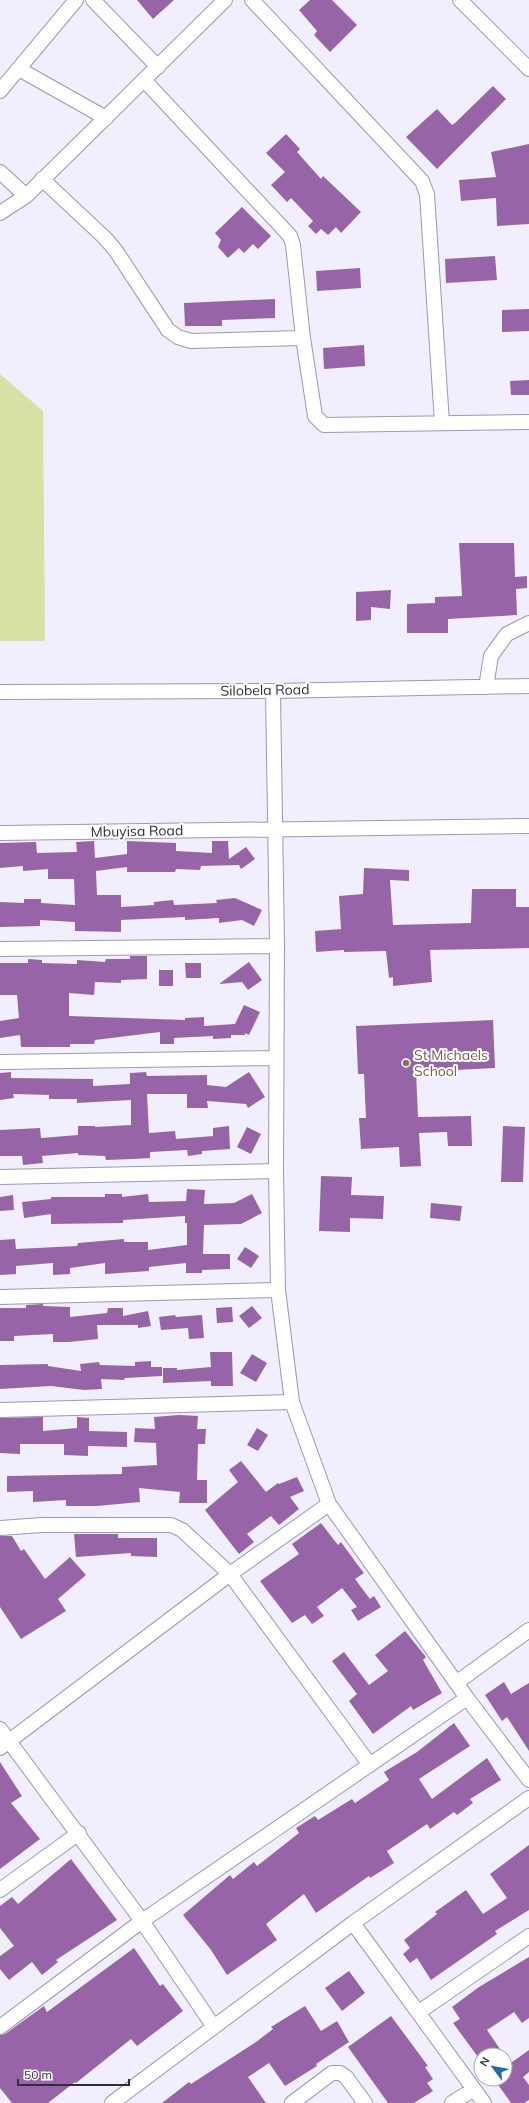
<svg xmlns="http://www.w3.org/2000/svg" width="529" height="2103" viewBox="0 0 529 2103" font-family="Mulish,sans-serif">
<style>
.green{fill:#d6e2a4}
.building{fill:#9765a7}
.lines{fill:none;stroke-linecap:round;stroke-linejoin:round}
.minor-casing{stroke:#9c96b8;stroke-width:16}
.minor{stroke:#fff;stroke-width:14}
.education-dot{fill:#8d6e63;stroke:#fefefe;stroke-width:1.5}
.labels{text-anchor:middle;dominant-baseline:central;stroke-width:4;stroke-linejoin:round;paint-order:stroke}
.street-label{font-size:14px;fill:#302e3c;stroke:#fefefe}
.education-label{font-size:14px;fill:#785e54;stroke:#fefefe;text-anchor:start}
</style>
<rect width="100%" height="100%" fill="#f1effe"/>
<path class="green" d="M0,374L43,411L45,641H0Z"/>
<path class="building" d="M137,0H174L153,19Z
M310,0H332L357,25L330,52L314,35L317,31L299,10Z
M493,86L506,99L437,169L406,137L437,109L452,125L455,123Z
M286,134L300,149L297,152L321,179L323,176L361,212L341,233L336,227L328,235L321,229L316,234L308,226L313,221L291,198L287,202L271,185L285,172L266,153Z
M529,144V224L497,226L496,198L461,201L459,180L496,177L491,152Z
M242,207L271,236L258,249L253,244L244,253L239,248L228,258L218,247L221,240L215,233Z
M495,256L497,280L446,283L445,259Z
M360,268L361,288L317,291L316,271Z
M275,299V318L222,320V326H185L184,303Z
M529,309V331L502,332V310Z
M364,345L365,366L324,369L323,348Z
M529,380V395H511L510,381Z
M459,543H514L515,577L527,576V588L516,589L517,615L448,619V633H407V604L435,603V597L462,596Z
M391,590L390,609L371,607V620L356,621V592Z
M94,841L95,858L127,854V841L176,843V851L212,853V841H228L229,859L246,847L255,859L241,869L239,865L201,866L200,870L176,869L175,872H127V867L96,871L97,895H121V907L154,905V902L173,900L174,905L217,903L216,900L235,898L262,910L254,926L242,920L219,923V918L185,920V917L121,920V932L75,931V922L40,920V926L0,927V902L24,903V899H41V903L75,905L74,879H48V869L23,871V866L0,868V843L36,842L37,853L77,852L76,842Z
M364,868L409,870V881L390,880L393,925L471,923L472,889H516V907H529V948L430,950L432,982L393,986V977L389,978L386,951L344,952V950L316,952L315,931L341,929L339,896L363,894Z
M130,956H147V979L121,980V983L95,982L94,995L69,993V1016L185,1020V1018L204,1017V1026L235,1024L244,1005L260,1012L249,1035L245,1033V1035H231V1038L213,1039V1036L174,1038V1044H160V1032L95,1040L94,1044H70V1047H21L20,1035L0,1038V1021L19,1018L17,995H0V963H28V959L42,960V963L77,964V960L105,962L106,959H130Z
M249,962L262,980L248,990L242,982L219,984Z
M185,963H201V978H186Z
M159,970H173V986H159Z
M493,1020L495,1068L416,1072L418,1117L471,1116L472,1146H448L447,1132L419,1133L421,1166L400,1167L399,1147L361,1149L359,1118H366L364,1074H358L356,1026Z
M11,1072V1078L93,1079V1086L130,1084V1073L146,1072L147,1076L207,1075V1085L226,1087L249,1072L265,1097L248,1108L246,1104L207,1101L208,1108H187V1094H147L149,1133L175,1131L176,1139L213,1136V1128L229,1126L230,1149L202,1151V1154L188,1156L187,1150L150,1152V1158L133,1159L106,1160L105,1156L78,1155V1153L42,1156L43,1163L23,1165L22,1156H0V1130L40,1128L41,1138L78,1135V1126H95V1127L131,1125V1100L77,1103V1099H49V1095L13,1094L14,1098L0,1100V1073Z
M503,1126L525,1127L523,1182H501Z
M247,1127L261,1134L251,1154L237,1147Z
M321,1176L352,1177L351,1195L384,1196L383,1219L350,1218V1232L319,1231Z
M187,1189L205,1190L204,1204L234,1203L252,1194L262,1213L241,1224L204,1225L203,1254H230V1269L202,1270V1273H186V1263L149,1267V1271L105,1274V1263L70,1268V1274L53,1275V1263L16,1266V1274L0,1275V1240L15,1239L16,1249L77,1246L78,1243L124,1239V1242H148V1250L187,1245V1223H185V1216L123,1220V1223L51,1224V1214L24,1218L22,1202L51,1199V1197H105V1194H122V1197L148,1194L149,1202L186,1201Z
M13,1195L14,1210L0,1211V1197Z
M431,1203L462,1206L460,1221L430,1218Z
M245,1247L259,1256L251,1268L237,1259Z
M43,1304V1306L70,1307V1317L107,1313L108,1308H123V1316L148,1311L151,1326L138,1328V1325H97L98,1339L69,1342H53V1334L14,1336V1341H0V1308H26V1305Z
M252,1306L262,1318L249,1328L239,1316Z
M232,1307L233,1322L217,1323L216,1308Z
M175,1315L176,1317L202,1315L204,1338L189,1339L188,1328L161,1330L159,1317Z
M210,1352H232L233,1386H211V1381L163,1383V1368H177V1370L211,1367Z
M252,1354L267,1363L256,1382L240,1373Z
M151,1361V1367H162V1376L125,1378L124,1380L101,1379L102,1389L84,1390L51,1386L0,1389V1365L48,1364V1366L81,1371L80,1364L99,1362L100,1365L135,1366V1362Z
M179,1415L198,1416L197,1429H206L205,1444H198L197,1480H207V1503H179L180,1492L139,1488L140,1502L97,1506H66V1500L33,1502V1491L7,1492V1476L122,1474V1467L157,1465L156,1443L134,1442L135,1428L155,1429L154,1417Z
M43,1417V1431L77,1428V1417L89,1418V1431L127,1432V1447L88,1446V1456L64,1455V1444H20V1454L0,1453V1418Z
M257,1428L268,1435L258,1451L247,1445Z
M241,1461L266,1492L278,1483L279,1484L297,1477L304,1491L290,1497L299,1509L279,1525L271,1516L247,1534L254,1542L239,1554L205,1510L238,1482L229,1470Z
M321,1523L338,1545L341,1542L357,1564L364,1573L355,1579L370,1599L374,1596L381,1607L358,1621L351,1610L357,1607L342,1588L317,1607L324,1616L312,1624L305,1615L292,1623L260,1581L299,1554L292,1544Z
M74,1534H118V1538H157V1557L131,1556V1553L76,1557Z
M0,1536H12L21,1551L24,1549L45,1579L70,1557L86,1575L58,1599L66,1611L21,1639L0,1607Z
M405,1631L426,1657L423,1660L442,1693L413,1710L411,1706L373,1734L349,1701L357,1694L332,1661L344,1652L369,1685L388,1671L375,1655Z
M504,1682L511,1694L529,1683V1751L507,1717L502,1721L485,1695Z
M454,1723L470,1746L419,1779L432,1799L487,1758L501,1780L470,1799L473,1803L457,1815L454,1812L430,1829L427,1824L387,1851L394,1863L370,1878L369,1876L316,1913L304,1894L266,1924L277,1940L227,1975L211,1950L183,1915L230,1875L233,1879L254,1862L257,1866L299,1833L296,1828L315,1816L318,1820L352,1799L355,1803L389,1780L384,1772L417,1752Z
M0,1762L22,1796L11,1803L40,1839L0,1869Z
M529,1845V1910L495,1931L497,1934L431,1980L417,1958L410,1963L403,1954L410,1948L404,1940L437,1914L435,1912L466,1890L483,1914L507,1898L490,1874Z
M71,1859L117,1920L56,1960L58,1962L42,1975L32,1962L9,1980L0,1969V1956L14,1946L0,1928V1906L12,1897L18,1904Z
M134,1948L160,1986L163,1984L183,2011L137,2046L131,2039L76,2083L75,2082L48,2103H12L0,2088V2035L5,2034L44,2006L47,2012Z
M529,1957V2018L522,2023L514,2012L487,2030L504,2055H481V2061L453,2023L460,2019L452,2007L479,1987Z
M349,1971L365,1993L342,2011L325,1988Z
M305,2006L321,2031L337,2021L349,2042L316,2064L317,2066L285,2086L269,2063L248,2077L266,2103H162L189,2082L191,2084L256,2042L273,2029L271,2027Z
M391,2016L428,2066L425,2067L433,2079L427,2083L433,2091L414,2103H388L348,2047Z
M529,2050V2072L523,2077L529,2085V2100L524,2103H511L494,2079H505V2067Z"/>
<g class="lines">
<defs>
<path id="minor" d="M93,0L158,67
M252,0L422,181L427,194L442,423
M460,0L529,69
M19,69L106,118
M144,80L290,236L293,245L303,338L315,416L324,425L529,422
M0,91L76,0
M0,172L26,196
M42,179L105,238L116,251L168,330L178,337L191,341L303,338
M0,213L26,196L225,0
M486,687L491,656L507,634L529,623
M0,692L273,691L529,686
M0,833L529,826
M0,949L277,946
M0,1062L276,1058
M0,1177L276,1171
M278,1290L292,1402L329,1504L467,1698
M0,1297L278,1290L276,1171L277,946L273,691
M0,1410L292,1402
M0,1528L42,1525H171L182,1530L230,1574L370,1765
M456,1683L529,1630
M0,1729L142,1921L214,2027
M0,1748L230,1574L329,1504
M0,1890L79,1833
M353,1923L484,2103
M419,2012L529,1936
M0,2027L142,1921L467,1698L529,1780
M112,2103L353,1923L529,1798
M292,2103L332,2073H340L346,2077L365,2103
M452,2103L474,2089"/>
</defs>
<use href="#minor" class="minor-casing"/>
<use href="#minor" class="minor"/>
</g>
<circle class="education-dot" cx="406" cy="1063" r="4"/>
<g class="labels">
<g class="street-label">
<text transform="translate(265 690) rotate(-1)">Silobela Road</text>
<text transform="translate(137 831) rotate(-1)">Mbuyisa Road</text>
</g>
<g class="education-label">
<text x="414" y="1055">St Michaels<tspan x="414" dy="16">School</tspan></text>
</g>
</g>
<g transform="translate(493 2067) rotate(302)"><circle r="19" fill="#fefefe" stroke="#acabb0"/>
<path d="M0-3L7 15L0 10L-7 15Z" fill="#1e6ea0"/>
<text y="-6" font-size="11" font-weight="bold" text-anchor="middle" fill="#302e3c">N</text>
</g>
<path d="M18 2079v6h111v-6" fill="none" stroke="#302e3c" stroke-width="2"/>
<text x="24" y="2079" font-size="12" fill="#302e3c" stroke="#fefefe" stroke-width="3" paint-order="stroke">50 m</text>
</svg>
